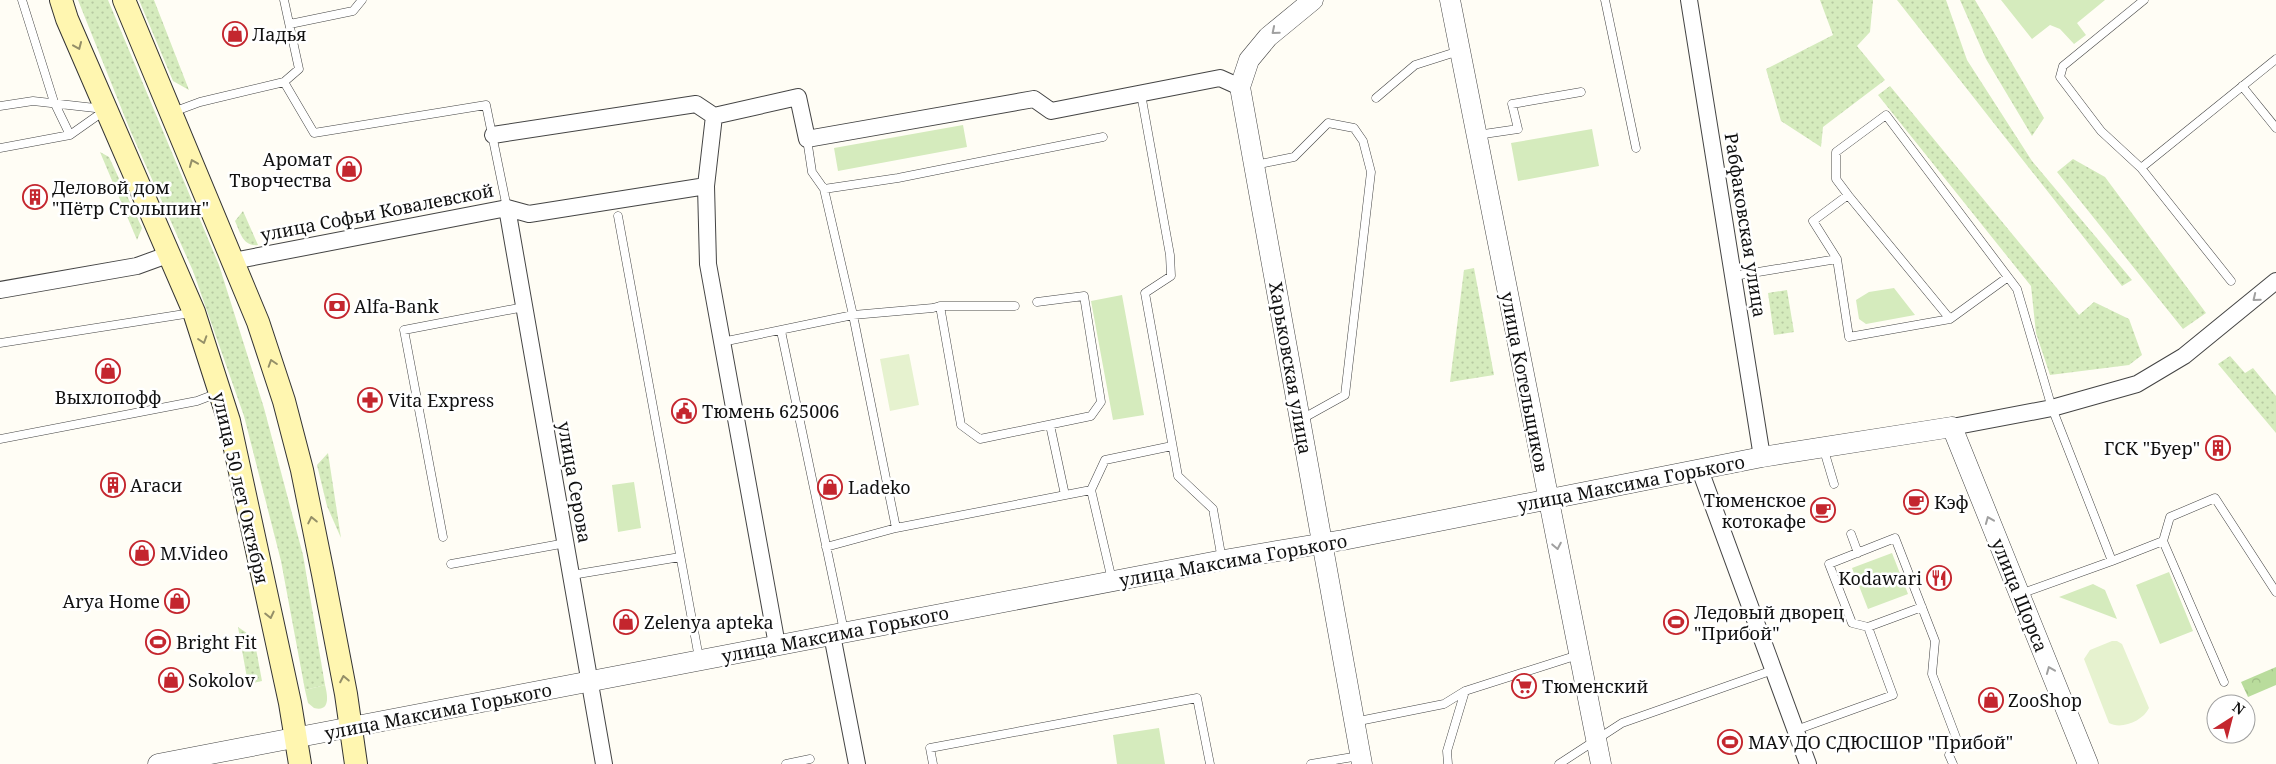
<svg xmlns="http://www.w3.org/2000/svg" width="2276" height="764" viewBox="0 0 2276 764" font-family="'Noto Serif',serif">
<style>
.grass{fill:url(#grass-dots)}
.forest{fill:url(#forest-crowns)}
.park{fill:#d5ebbd}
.pitch{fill:#e6f2cf}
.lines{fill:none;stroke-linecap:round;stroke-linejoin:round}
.service-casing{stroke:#444;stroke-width:9}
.minor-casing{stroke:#444;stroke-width:18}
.tertiary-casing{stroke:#444;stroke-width:21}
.secondary-casing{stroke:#333;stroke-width:24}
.service{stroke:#fff;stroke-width:8}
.minor{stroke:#fff;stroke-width:16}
.tertiary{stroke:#fff;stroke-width:20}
.secondary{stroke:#fff6b0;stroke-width:22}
.oneway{stroke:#a0a0a0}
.oneway2{stroke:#948f68}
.labels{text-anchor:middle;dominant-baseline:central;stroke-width:5;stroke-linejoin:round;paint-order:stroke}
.poi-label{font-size:18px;fill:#111;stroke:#fff;text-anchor:start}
.street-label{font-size:18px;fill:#111;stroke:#fff}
</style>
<defs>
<pattern id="grass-dots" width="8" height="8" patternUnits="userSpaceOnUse" patternTransform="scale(1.25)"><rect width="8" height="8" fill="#d5ebbd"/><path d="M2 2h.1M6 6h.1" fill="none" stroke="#b6c8a1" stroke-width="1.8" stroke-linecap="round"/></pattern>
<pattern id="forest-crowns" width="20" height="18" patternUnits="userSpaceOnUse" patternTransform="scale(1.25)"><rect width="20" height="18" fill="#b9dc9c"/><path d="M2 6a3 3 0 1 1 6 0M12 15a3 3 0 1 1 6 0" fill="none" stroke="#9ebc85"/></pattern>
</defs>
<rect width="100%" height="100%" fill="#fffdf5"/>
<path class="grass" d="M78,0H108L219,265L264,408L303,555L325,685L305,690L281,561L244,416L193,271L130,130Z
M139,0H154L189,90L173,81Z
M1820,0H1873L1870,32L1857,46L1885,80L1823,127L1821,147L1781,121L1766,69L1833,35Z
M1897,0H1946L1967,60L2032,161L2132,280L2122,286Z
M1960,0H1975L2044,118L2032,136L1986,59Z
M1890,86L2079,315L2094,302L2129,319L2142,355L2129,365L2050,375L2036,333L2031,286L1878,95Z
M100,152L109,157L142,228L137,240Z
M2073,159L2105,177L2206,313L2183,329L2057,172Z
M243,211L258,245C243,247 240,232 235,221Z
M1474,268L1494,375L1450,382L1464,270Z
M1787,290L1794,332L1774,335L1768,293Z
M2230,356L2245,373L2253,368L2276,396V433L2218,364Z
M328,453L341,538L327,506L317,465Z
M238,627L254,638L262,681L248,684Z"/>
<path class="forest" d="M2276,667V685L2248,697L2241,682Z"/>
<path class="park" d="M2001,0H2105L2077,23L2086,35L2074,44L2060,29L2050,25L2032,39Z
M963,125L967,147L838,171L834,148Z
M1592,129L1599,166L1518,181L1511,143Z
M1894,288L1915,315L1866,324L1859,319L1856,300L1869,292Z
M1122,295L1144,415L1113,420L1091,301Z
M634,482L641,528L618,532L612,485Z
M1892,553L1908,594L1868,609L1852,568Z
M2169,572L2193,631L2160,644L2136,585Z
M2093,584L2105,590L2117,619L2059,597Z
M325,685C328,697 330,712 314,708L308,703L305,690Z
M1159,728L1165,764H1117L1113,735Z"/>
<path class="pitch" d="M909,354L919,405L890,411L880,359Z
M2112,641H2117L2122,644L2149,708C2143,721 2121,730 2109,723L2084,659L2090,650Z"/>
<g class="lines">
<defs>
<path id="service" d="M22,0L54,102L70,135
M1605,0L1636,148
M2144,0L2063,66L2060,77L2101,131L2141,168L2276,59
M290,24L353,11L362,0
M284,82L314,133L486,105L507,208
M2242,86L2276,128
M1141,94L1170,255L1171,276L1145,293L1178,476L1213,509L1222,560
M1376,98L1415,65L1459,51
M0,106L33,101L104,109
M173,112L200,102L284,82L299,69L284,0
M1477,135L1518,129L1512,104L1581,92
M807,139L812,172L824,189L853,315L896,528
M0,148L70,135L104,111
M1255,165L1294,157L1328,123L1354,128L1363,141L1371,172L1345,395L1300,420
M2141,168L2231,281
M824,189L898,178L1103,137
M1848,195L1836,179V152L1886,115L2017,289L2052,408L2112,561L2163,541L2224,682
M618,216L699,658
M1734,276L1837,259L1813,221L1848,195L1950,319L1849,337L1837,259
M940,306H1015
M1950,319L2008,277
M781,331L844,631
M722,342L853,315L933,308L940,306L961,425L980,439L1091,416L1101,402L1084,296L1037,302
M0,343L191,313
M1050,425L1065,495
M0,439L197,401L218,393
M1823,447L1834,484
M1851,534L1858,553
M443,537L404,330L524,307
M2163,541L2170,517L2215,498L2276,592
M826,547L896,528L1091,490
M451,564L566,543
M572,575L680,557
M1112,580L1091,490L1105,460L1172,446
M2020,594L2112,561
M1868,627L1922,607
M1354,722L1444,704L1465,691L1578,655
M1796,730L1893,695L1868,627L1852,623L1829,564L1895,538L1935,641L1932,674L1957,740L1949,755L1953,764
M786,764L810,759
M933,764L930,748L1197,698L1210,764
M1311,764L1359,756
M1448,764L1447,751L1465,691
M1559,764L1622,723L1773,670"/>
<path id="minor" d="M1689,0L1762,457
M714,116L706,186L708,264L777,645
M493,135L696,104L714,116L798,97L807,139L1034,99L1051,111L1220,78L1240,87
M507,208L604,764
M233,261L507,208L529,214L706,186
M0,290L137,266L170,254
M1952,427L2052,408L2137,384L2184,356L2276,281
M1700,470L1808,764
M832,635L857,764"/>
<path id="tertiary" d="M1313,0L1268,37L1249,60L1240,87L1362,764
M1450,0L1601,764
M158,764L1218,561L1343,540L1762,457L1952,427L2088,764"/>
<path id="secondary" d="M61,0L67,19L194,312L229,421L290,703L300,764
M124,0L258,322L284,401L302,470L323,574L346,694L356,764"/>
</defs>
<use href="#service" class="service-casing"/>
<use href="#minor" class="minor-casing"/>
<use href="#tertiary" class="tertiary-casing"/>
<use href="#secondary" class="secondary-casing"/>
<use href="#service" class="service"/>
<use href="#minor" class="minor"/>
<use href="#tertiary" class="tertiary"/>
<use href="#secondary" class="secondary"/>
</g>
<defs><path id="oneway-chevron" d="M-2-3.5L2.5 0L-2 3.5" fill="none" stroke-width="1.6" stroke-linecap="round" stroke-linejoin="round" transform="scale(1.25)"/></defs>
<g class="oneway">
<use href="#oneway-chevron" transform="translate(1275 31) rotate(140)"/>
<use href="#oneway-chevron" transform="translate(2256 298) rotate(141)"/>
<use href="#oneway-chevron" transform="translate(1989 520) rotate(-112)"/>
<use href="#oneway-chevron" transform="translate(1557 546) rotate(79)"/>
<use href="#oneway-chevron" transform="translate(2050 670) rotate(-112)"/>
</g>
<g class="oneway2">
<use href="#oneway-chevron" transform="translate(78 46) rotate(67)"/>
<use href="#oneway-chevron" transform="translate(193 163) rotate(-112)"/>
<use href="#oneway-chevron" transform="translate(203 340) rotate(72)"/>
<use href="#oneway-chevron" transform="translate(272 363) rotate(-108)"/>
<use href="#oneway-chevron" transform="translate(312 520) rotate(-102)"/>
<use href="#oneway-chevron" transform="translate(270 615) rotate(77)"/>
<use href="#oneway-chevron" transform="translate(344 679) rotate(-101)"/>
</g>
<defs>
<symbol id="shop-ring" viewBox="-11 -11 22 22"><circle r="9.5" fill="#fff" stroke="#c4262e" stroke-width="1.5"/><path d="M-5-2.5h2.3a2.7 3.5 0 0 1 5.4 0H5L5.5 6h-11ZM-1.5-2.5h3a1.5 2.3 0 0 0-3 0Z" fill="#c4262e"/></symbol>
<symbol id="building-ring" viewBox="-11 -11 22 22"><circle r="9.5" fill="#fff" stroke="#c4262e" stroke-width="1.5"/><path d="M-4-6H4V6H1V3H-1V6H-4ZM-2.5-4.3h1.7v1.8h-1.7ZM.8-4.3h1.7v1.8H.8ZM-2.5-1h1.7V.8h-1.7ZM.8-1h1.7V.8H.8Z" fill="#c4262e"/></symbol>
<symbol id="bank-ring" viewBox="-11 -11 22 22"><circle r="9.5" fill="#fff" stroke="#c4262e" stroke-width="1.5"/><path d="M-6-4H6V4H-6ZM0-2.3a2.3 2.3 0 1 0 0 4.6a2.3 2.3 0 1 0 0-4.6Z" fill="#c4262e"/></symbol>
<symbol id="pharmacy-ring" viewBox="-11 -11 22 22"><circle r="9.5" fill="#fff" stroke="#c4262e" stroke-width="1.5"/><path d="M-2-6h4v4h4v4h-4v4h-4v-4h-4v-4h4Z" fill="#c4262e"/></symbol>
<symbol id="civic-ring" viewBox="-11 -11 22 22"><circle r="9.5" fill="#fff" stroke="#c4262e" stroke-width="1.5"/><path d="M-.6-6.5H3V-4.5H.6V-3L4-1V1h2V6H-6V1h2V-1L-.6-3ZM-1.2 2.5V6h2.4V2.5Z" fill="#c4262e"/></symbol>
<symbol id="cafe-ring" viewBox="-11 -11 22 22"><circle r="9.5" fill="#fff" stroke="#c4262e" stroke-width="1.5"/><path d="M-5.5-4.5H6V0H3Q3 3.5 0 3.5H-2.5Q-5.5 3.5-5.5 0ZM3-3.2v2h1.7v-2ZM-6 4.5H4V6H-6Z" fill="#c4262e"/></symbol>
<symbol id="restaurant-ring" viewBox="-11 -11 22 22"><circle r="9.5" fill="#fff" stroke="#c4262e" stroke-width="1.5"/><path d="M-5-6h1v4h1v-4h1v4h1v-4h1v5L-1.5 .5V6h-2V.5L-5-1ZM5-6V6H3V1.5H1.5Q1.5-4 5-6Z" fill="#c4262e"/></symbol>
<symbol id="stadium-ring" viewBox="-11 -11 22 22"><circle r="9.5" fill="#fff" stroke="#c4262e" stroke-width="1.5"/><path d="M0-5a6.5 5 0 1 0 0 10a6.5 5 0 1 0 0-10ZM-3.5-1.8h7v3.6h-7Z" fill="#c4262e"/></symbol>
<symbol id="supermarket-ring" viewBox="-11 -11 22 22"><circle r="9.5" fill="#fff" stroke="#c4262e" stroke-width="1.5"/><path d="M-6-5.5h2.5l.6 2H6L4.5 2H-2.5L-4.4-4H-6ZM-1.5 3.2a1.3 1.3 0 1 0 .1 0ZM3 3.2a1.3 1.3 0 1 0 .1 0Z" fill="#c4262e"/></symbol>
</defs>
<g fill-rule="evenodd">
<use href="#shop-ring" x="221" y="20" width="28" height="28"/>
<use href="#shop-ring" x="335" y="155" width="28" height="28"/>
<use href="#building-ring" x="21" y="183" width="28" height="28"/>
<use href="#bank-ring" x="323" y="292" width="28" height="28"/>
<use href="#shop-ring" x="94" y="357" width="28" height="28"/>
<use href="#pharmacy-ring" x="356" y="386" width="28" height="28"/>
<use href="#civic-ring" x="670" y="397" width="28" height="28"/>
<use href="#building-ring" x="2204" y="434" width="28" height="28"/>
<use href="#building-ring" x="99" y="471" width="28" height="28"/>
<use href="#shop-ring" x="816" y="473" width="28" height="28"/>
<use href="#cafe-ring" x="1902" y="488" width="28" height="28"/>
<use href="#cafe-ring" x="1809" y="496" width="28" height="28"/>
<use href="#shop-ring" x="128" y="539" width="28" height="28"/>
<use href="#restaurant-ring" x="1925" y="564" width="28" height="28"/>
<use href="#shop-ring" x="163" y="587" width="28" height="28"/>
<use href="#shop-ring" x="612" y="608" width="28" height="28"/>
<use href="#stadium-ring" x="1662" y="608" width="28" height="28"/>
<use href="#stadium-ring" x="144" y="628" width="28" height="28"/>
<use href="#shop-ring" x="157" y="666" width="28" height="28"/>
<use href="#supermarket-ring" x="1510" y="672" width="28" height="28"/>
<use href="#shop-ring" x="1977" y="686" width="28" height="28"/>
<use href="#stadium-ring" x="1716" y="728" width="28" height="28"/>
</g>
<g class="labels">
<g class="poi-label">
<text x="252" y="34">Ладья</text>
<text x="332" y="159" text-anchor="end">Аромат<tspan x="332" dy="21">Творчества</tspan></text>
<text x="52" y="187">Деловой дом<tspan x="52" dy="21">"Пётр Столыпин"</tspan></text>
<text x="354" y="306">Alfa-Bank</text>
<text x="108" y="397" text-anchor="middle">Выхлопофф</text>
<text x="388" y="400">Vita Express</text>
<text x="702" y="411">Тюмень 625006</text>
<text x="2200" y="448" text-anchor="end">ГСК "Буер"</text>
<text x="130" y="485">Агаси</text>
<text x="848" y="487">Ladeko</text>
<text x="1806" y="500" text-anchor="end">Тюменское<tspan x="1806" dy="21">котокафе</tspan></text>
<text x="1934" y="502">Кэф</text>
<text x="160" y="553">M.Video</text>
<text x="1922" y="578" text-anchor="end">Kodawari</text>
<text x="160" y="601" text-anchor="end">Arya Home</text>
<text x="1694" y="612">Ледовый дворец<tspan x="1694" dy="21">"Прибой"</tspan></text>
<text x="644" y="622">Zelenya apteka</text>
<text x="176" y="642">Bright Fit</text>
<text x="188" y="680">Sokolov</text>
<text x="1542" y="686">Тюменский</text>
<text x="2008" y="700">ZooShop</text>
<text x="1748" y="742">МАУ ДО СДЮСШОР "Прибой"</text>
</g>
<g class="street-label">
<text transform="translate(377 212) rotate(-11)">улица Софьи Ковалевской</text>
<text transform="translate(1746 225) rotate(81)">Рабфаковская улица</text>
<text transform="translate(1291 368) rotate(80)">Харьковская улица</text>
<text transform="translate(1525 382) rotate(79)">улица Котельщиков</text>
<text transform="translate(575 482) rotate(80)">улица Серова</text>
<text transform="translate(1631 483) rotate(-11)">улица Максима Горького</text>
<text transform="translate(241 488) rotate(77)">улица 50 лет Октября</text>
<text transform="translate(1233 560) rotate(-10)">улица Максима Горького</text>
<text transform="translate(2020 595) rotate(68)">улица Щорса</text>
<text transform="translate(835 634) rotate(-11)">улица Максима Горького</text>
<text transform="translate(438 711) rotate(-11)">улица Максима Горького</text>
</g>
</g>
<g transform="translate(2231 719) rotate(36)"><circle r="24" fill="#ffffff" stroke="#a0a0a0"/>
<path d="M0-4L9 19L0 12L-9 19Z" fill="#c4262e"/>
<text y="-8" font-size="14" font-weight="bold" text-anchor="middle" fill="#111111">N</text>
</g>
</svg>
